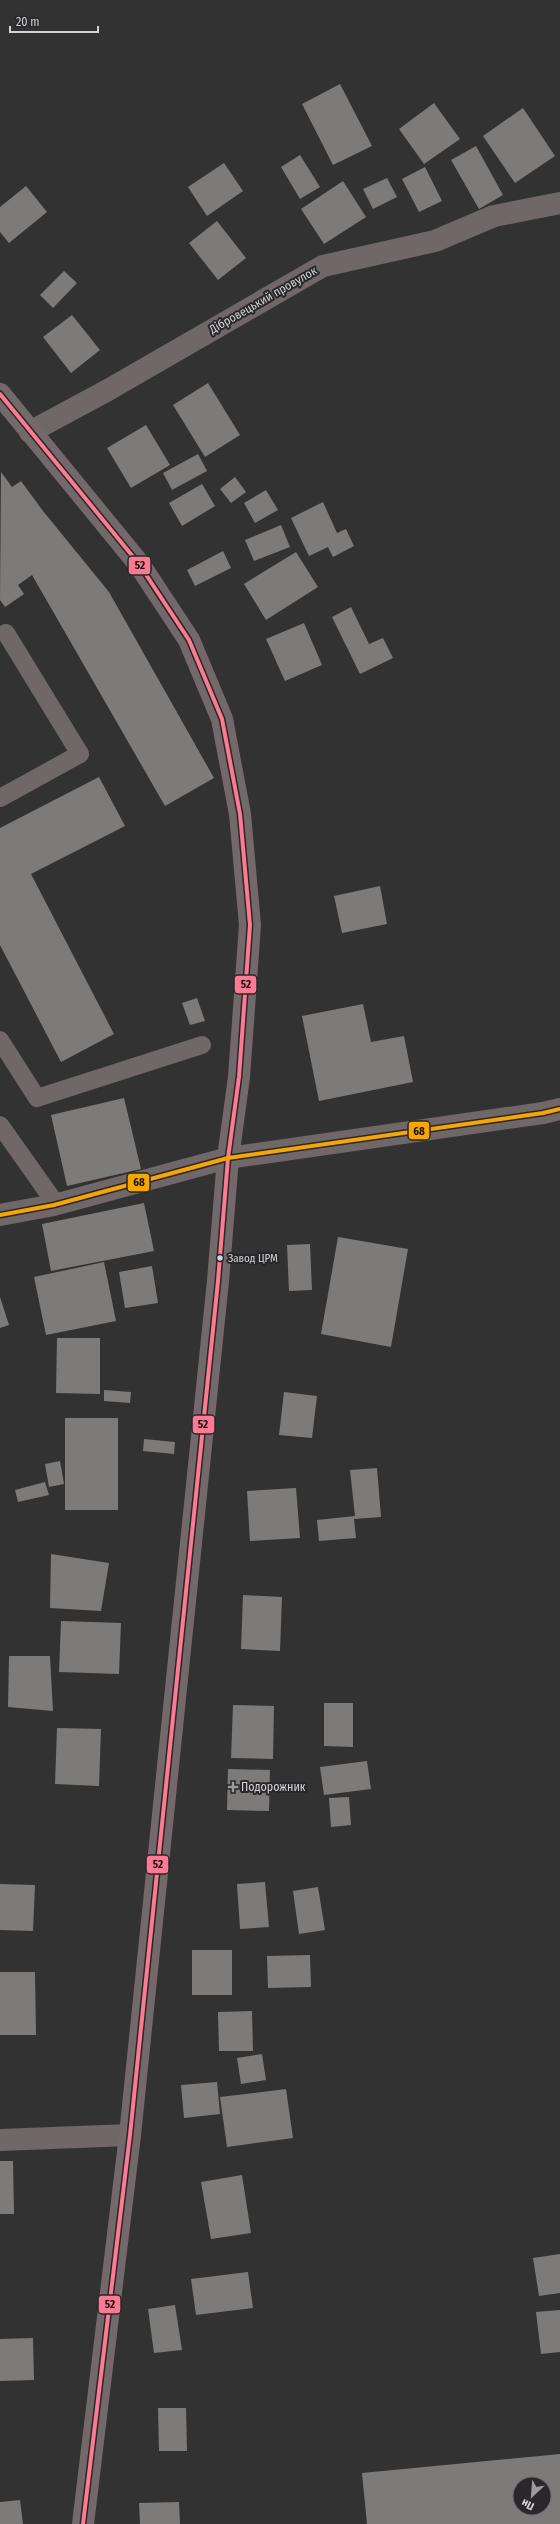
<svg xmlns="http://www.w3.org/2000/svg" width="560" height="2524" viewBox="0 0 560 2524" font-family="'Fira Sans Condensed',sans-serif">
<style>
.building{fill:#7c7b7a;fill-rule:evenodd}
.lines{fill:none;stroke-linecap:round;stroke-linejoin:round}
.lane{stroke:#6f6768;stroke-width:18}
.street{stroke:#6f6768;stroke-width:22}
.secondary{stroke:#73696a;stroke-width:22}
.bus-1-casing{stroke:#29272a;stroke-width:7}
.bus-2-casing{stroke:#29272a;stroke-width:7}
.bus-1{stroke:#fe7a93;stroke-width:4}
.bus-2{stroke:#f7a600;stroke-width:4}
.bus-dot{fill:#d3d2d4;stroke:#29272a;stroke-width:1.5}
.poi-dot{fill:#9b9a9c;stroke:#29272a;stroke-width:1.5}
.labels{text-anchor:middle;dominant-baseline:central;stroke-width:4;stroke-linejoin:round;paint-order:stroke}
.bus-label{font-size:11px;fill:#d3d2d4;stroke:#29272a;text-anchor:start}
.street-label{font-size:12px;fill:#d3d2d4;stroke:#29272a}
.poi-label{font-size:12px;fill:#d3d2d4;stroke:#29272a;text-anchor:start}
.line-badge{stroke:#29272a;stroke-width:1.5}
.pale-badge-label{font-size:11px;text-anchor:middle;font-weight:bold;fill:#111}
</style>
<rect width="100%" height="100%" fill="#333233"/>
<path class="building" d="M340,84L372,146L333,165L302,104Z
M434,103L460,139L424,164L399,129Z
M523,108L555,156L515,183L483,136Z
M476,146L503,195L479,209L451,160Z
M300,155L320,187L300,199L281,167Z
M224,163L243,191L207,216L188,187Z
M425,167L442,201L419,212L402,179Z
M387,178L397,197L373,209L363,189Z
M343,181L366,217L324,244L301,209Z
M26,186L47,212L9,243L0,232V207Z
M217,221L246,258L218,280L189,243Z
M64,271L77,283L53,308L40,295Z
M72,315L100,350L71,373L43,337Z
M208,383L240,435L205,457L173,405Z
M146,425L170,465L131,488L107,448Z
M198,454L207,471L172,490L163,473Z
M1,472L12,487L21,481L43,511L109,592L214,778L165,806L32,575L18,585L24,594L5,607L0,600Z
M235,477L246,492L231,503L220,489Z
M202,484L215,506L182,526L169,503Z
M266,490L278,510L255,523L244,503Z
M323,502L337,533L346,529L354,546L333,557L328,547L309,556L291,518Z
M281,525L290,547L254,561L245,540Z
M223,551L231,568L195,586L187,570Z
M296,552L318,587L266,620L244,584Z
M351,607L369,644L383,638L393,658L360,674L332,617Z
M304,623L322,665L285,681L266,639Z
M99,777L125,826L31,874L114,1034L61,1062L0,945V828Z
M380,886L387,924L342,933L334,896Z
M197,998L205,1021L190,1025L182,1003Z
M363,1004L371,1042L404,1036L413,1082L319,1101L302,1016Z
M124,1098L141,1169L67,1186L51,1115Z
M144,1203L154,1251L51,1271L42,1224Z
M338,1237L408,1249L391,1347L321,1334Z
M310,1244L312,1290L289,1291L287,1245Z
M104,1262L116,1321L46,1335L34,1277Z
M152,1266L158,1303L125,1308L119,1272Z
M0,1297L9,1325L0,1328Z
M57,1338H100V1394L56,1393Z
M104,1390L131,1392L130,1403L104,1401Z
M284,1392L317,1396L312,1438L279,1435Z
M65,1418H118V1510H65Z
M144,1439L175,1442L174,1454L143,1451Z
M60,1461L64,1484L49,1487L45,1464Z
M377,1468L381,1517L354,1519L356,1538L319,1541L317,1520L355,1516L350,1470Z
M45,1482L49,1495L18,1502L15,1490Z
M296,1488L300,1538L250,1541L247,1491Z
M51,1554L109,1563L101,1611L50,1608Z
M243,1595L282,1597L280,1651L241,1649Z
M61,1621L121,1623L119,1674L59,1672Z
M9,1656H50L53,1711L8,1707Z
M324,1703H353V1747L324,1746Z
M233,1705L274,1706L273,1759L231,1758Z
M57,1728L101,1729L99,1786L55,1784Z
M367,1761L371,1789L324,1795L320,1767Z
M228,1769L270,1770L269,1811L227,1810Z
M349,1797L351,1825L331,1827L329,1798Z
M265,1882L269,1927L240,1929L237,1884Z
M0,1884L35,1885L33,1931L0,1930Z
M318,1887L325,1930L299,1934L293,1891Z
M192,1950H232V1995H192Z
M310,1955L311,1987L268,1988L267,1956Z
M0,1972H35L36,2035H0Z
M252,2011L253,2051H219L218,2012Z
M262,2054L266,2080L241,2084L237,2058Z
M217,2082L220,2114L184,2118L181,2085Z
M286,2089L293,2138L227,2147L220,2097Z
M0,2161H13L14,2214H0Z
M242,2175L251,2233L211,2239L201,2182Z
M560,2254V2293L539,2296L533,2258Z
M248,2272L253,2308L196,2315L191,2279Z
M175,2305L182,2350L154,2353L148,2309Z
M560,2310V2352L541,2354L536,2312Z
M33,2338L34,2380L0,2381V2339Z
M158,2408H186L187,2451H159Z
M560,2454V2524H367L362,2473ZM520,2484H544V2508H520Z
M20,2500L23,2524H0V2502Z
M179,2502L180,2524H140L139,2503Z"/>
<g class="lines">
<path class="lane" d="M0,798L80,754L6,633
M0,1040L37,1098L202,1045
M0,1125L51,1197L54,1205"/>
<path class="street" d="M30,432L108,390L323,266L435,241L494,216L560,203
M0,1215L54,1205L228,1158L543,1113L560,1109
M0,2140L130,2135"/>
<path class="secondary" d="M0,394L139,564L189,640L222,719L240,814L250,925L239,1077L228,1158L218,1281L130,2135L83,2524"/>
<defs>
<path id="bus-1" d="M0,394L139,564L189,640L222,719L240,814L250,925L239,1077L228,1158L218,1281L130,2135L83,2524"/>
<path id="bus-2" d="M0,1215L54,1205L228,1158L543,1113L560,1109"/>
</defs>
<use href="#bus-1" class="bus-1-casing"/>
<use href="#bus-2" class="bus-2-casing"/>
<use href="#bus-1" class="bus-1"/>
<use href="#bus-2" class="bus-2"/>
</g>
<circle class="bus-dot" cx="220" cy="1258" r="3.5"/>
<path class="poi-dot" d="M231 1781h4v4h4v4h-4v4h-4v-4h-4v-4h4z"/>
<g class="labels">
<g class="bus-label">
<text x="228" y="1258">Завод ЦРМ</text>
</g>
<g class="street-label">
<text transform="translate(263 300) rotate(-30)">Дібровецький провулок</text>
</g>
<g class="poi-label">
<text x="241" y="1787">Подорожник</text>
</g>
</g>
<g class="line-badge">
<rect x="128" y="556" width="23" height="19" rx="4" fill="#fe7a93"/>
<rect x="234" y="975" width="23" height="19" rx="4" fill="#fe7a93"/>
<rect x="408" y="1121" width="22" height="19" rx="4" fill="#f7a600"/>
<rect x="127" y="1173" width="23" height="19" rx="4" fill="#f7a600"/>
<rect x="192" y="1415" width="23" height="19" rx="4" fill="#fe7a93"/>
<rect x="146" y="1855" width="23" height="19" rx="4" fill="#fe7a93"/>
<rect x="98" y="2295" width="23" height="19" rx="4" fill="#fe7a93"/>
</g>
<g class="pale-badge-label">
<text x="140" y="569">52</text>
<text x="246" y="988">52</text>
<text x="419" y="1135">68</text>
<text x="139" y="1186">68</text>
<text x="203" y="1428">52</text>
<text x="158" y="1868">52</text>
<text x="110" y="2308">52</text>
</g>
<g transform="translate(532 2496) rotate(206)"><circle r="19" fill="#29272a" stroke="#6d6b6e"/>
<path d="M0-3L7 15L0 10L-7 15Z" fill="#9b9a9c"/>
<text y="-6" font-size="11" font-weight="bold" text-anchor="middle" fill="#d3d2d4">Пн</text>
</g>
<path d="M10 26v6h88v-6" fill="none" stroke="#d3d2d4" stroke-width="2"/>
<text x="16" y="26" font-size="12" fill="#d3d2d4" stroke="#29272a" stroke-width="3" paint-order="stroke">20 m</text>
</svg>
